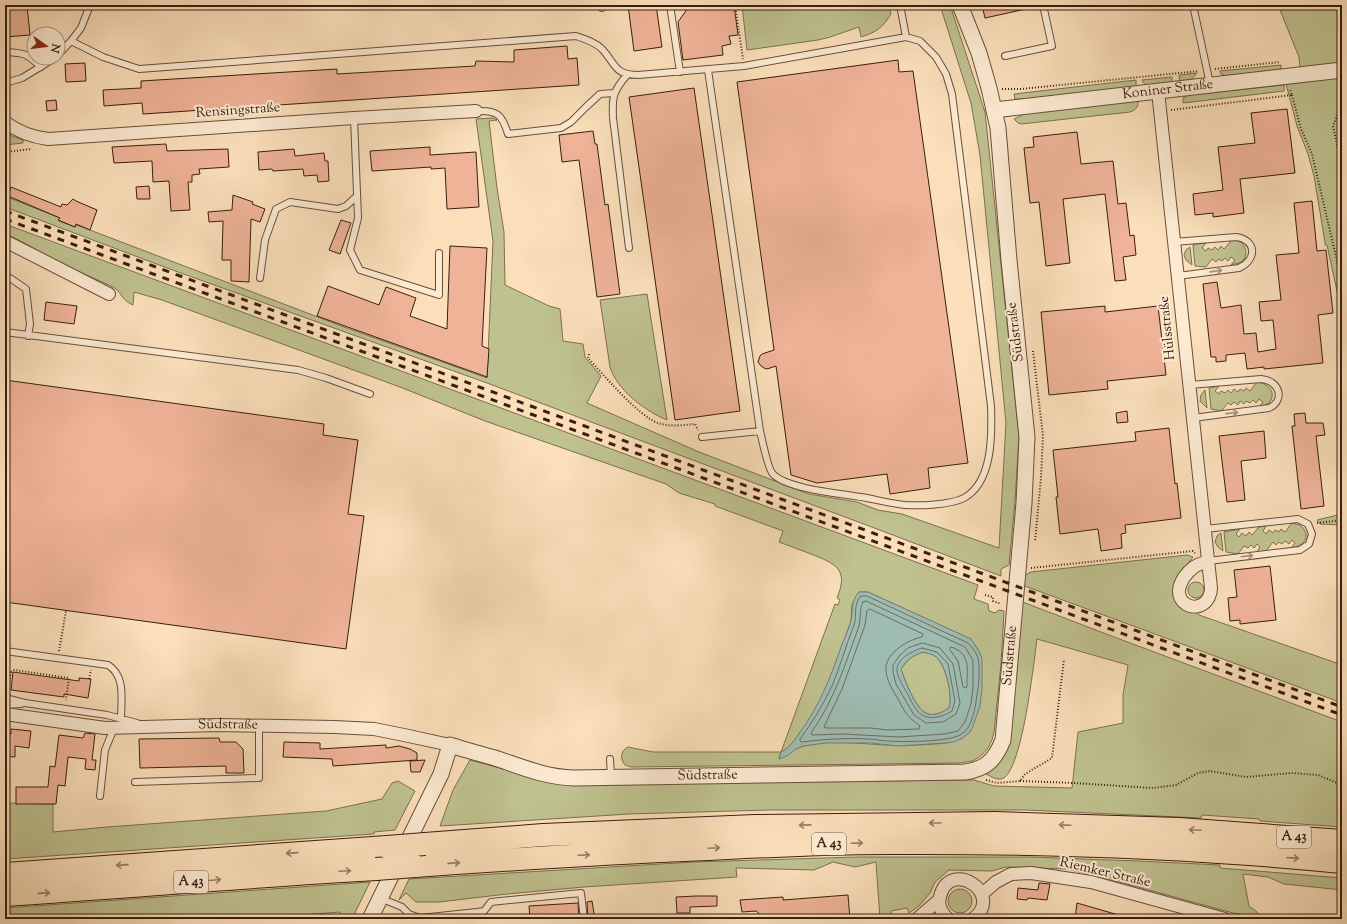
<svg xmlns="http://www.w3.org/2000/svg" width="1347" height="924" viewBox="0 0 1347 924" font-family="'Sorts Mill Goudy',serif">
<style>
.green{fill:#bfc18f;stroke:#7c704f;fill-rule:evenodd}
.water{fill:#9ebcb2;stroke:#767d71;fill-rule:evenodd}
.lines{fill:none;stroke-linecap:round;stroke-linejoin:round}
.shore{stroke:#6c6d60;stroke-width:1}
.building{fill:#efb397;stroke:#3a1e0f}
.service-casing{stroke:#6a4e3a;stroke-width:8}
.minor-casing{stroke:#6a4e3a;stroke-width:14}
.tertiary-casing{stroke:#6a4e3a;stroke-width:17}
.motorway-casing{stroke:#3a1e0f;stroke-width:24}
.path{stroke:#3a1e0f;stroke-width:2;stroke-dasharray:1 2;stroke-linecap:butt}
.service{stroke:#fcead2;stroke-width:6}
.minor{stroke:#fcead2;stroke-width:12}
.tertiary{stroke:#fcead2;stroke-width:15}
.motorway{stroke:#fadfba;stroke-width:22}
.rail{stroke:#3a1e0f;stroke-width:3;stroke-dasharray:7 7;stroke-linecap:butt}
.motorway-bridge-casing{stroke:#3a1e0f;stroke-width:24;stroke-linecap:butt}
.motorway-bridge{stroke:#fadfba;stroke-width:22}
.oneway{stroke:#a58e7a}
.oneway2{stroke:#9a7e64}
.labels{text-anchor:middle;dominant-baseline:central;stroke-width:4;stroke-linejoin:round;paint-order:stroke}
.shield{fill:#fcead2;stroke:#745b4a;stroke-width:1}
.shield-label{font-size:13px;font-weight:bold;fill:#3a1e0f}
.street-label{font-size:14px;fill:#3a1e0f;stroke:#fcead2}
</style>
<rect width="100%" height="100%" fill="#fadfba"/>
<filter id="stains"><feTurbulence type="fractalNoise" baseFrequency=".005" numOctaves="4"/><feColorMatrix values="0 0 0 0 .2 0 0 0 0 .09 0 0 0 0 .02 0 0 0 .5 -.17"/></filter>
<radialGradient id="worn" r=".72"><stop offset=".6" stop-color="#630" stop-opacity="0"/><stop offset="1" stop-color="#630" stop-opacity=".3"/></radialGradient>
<path class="green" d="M742,5H889L891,14C882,28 877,32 861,37L859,27L830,37L818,40L747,50Z
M940,5H950L985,112L1019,437L1015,501L1009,565L1001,569V576L869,526L487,383L178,272L5,207V196L60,218L59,221L75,227L76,225L82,227L344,327L487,378L493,241L476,119L493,118L497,120L489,121L497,188L504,232L505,285L549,306L560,309L563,341L583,344L585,357L601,376L587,403L699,452L801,491L809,494L857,502L878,510L902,514L999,548L1006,423L980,155L971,103Z
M1278,5H1342V314L1327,245H1325V242L1314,176L1308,154L1297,126L1285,80L1301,78L1299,57Z
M1281,65V71L1226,76L1221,74L1220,71Z
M1197,73L1189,82L1180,84L1179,75Z
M1172,77V85L1146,86L1142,80Z
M1136,80V87L1026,99H1015L1014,94Z
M1284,85V91L1183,103V98L1189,95Z
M1134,101H1138C1138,107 1136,110 1130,112L1021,124L1018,123L1014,119L1028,112Z
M5,132L12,136L23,140V143L5,145Z
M5,224L978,585L974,599L988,604L989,611L995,613L999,610L1004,611L1001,664L994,732L992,740L988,748L982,755L973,761L959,763L631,767L625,765C620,759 620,751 628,747L653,752H781L835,604L838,605L840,600L837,598C849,569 836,564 811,554C800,550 790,546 779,542L783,531L715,506V504L679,493L666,484L485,421L400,387L162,300L134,292L133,305C121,300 122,292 113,287C92,277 71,269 51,258C36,250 21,240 5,234ZM859,592H868L970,639L979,651L946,743C927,745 906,746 887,745C859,744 825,738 798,748C791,750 785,755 779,759L781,752L784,751L794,741L809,721L828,684L851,621L852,604Z
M1232,240L1240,241C1247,248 1248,255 1242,262L1231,265L1235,260L1231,257L1228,261L1225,258L1222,261L1219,259L1216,262L1212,259L1206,267L1195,266L1193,245L1196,244L1206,243L1202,248L1206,251L1208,248L1212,250L1215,247L1218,250L1221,246L1224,249Z
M1190,247L1192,265L1186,260L1184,255L1186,250Z
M647,294L667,420C645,411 617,390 610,367L600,300Z
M1257,382C1278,385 1276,405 1259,407L1263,402L1259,399L1256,403L1253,400L1250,403L1246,401L1244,404L1240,401L1238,405L1234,402L1231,405L1228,403L1221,411L1211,409L1209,388L1219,386L1215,391L1219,394L1221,391L1225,393L1228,390L1231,393L1234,389L1238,392L1240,389L1244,391L1246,388L1250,391Z
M1205,390L1207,408L1200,401L1201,395Z
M1342,514V525L1320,524L1317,520Z
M1292,523L1300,525C1312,535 1305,546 1291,548L1295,543L1292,540L1289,544L1285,541L1282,544L1279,542L1276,545L1273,542L1266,551L1257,552L1260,547L1257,544L1254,548L1251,545L1248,548L1244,546L1238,554L1226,552L1224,532L1240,529L1236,534L1239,537L1242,533L1246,536L1249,532L1252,535L1259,527L1266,526L1263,531L1266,534L1269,530L1273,533L1275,530L1279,532L1281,529L1285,532Z
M1221,533L1223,551L1218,547L1215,542L1217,536Z
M1187,555L1193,557L1176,579L1174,584L1173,593L1174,597L1188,611L1197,613L1199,615L1342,665V703L1022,585L1025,575L1031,572Z
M1188 590a8 8 0 1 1 16 0a8 8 0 1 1-16 0Z
M1020,601L1122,640L1342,722V827L1260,821L1259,819L1202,815L1201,818L1025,810H768L629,814L440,826L453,790L470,760L540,779L579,784L974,780L994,786L1072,788L1078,732L1123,723V695L1128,665L1037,639C1034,660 1022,776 1001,779C995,780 989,775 984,773L992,767Z
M923,652C927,653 932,654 935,656C946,664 953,696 949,708C943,712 935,716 928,714C916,711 905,680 901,669C908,659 912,656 923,652Z
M398,781L415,791L395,830L374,832V834L5,859V803L53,804V832L107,827L326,811L382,799L392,783Z
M857,857H1030L1138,861L1220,865V868L1342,878V890L1284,884L1268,877L1243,874L1249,906L1257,912L1259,917L1233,913L1123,883L1067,869L1006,867L992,871L949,870L935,882L930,893L919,906L909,913L907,908L891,911L892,918L880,919L876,862L855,867L833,862L814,870L736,868L737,877L584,887L507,894L439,902H416L406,893L399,900L409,879L694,862Z
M370,882L352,919H340V912L254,919H5V908Z
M948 901a12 12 0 1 1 24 0a12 12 0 1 1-24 0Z"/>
<path class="water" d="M859,592H868L971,639L979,651L982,658V688L980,706L973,726L970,732L963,738L954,742L946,743L898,746L871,743H826L803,746L796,749L787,756L779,759L781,752C788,749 794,741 798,735C819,707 831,677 842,644C845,637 849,629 851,621C853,610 851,601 859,592ZM923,652C926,653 932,654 935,656C946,663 953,696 949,708C943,712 935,716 928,714C916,711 905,681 901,669C907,659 912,656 923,652Z"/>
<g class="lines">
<path class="shore" d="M861,596H867L968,643C972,647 976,652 978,658C980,668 979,685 977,695C975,708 973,728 960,735C948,742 901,742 887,741C881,741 875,739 869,739C846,738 825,739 802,742L800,741V739C812,723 823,705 832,686C840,667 846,645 854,625C857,616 853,603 861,596Z
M863,602L866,601L965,647L973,660V688L971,704L965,722L958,731L945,734L898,737L844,734L812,735L811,733C834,701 846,662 859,626C861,618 859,609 863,602Z
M870,609L923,634L922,637C907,640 884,654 886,671C887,681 892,689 897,697C905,712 906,716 920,726L919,729L887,730L871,728H826L824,727L842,689L865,625L867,611Z
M923,643L940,648L953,664L960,703L956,714L943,722L926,723L914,715L896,684L893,672V665L900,655L908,648Z
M951,647C971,653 967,669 967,686L966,688L963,687L958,661L950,650Z
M922,648L937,652L948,664L955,701L952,711C941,718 924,722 916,709C912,704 910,698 907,693C903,686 897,677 897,670C897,658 913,651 922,648Z"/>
</g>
<path class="building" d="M5,5H27L30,35L5,37Z
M628,5H656L662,47L634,51Z
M690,5H734L738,35L729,36L731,44L722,46L723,55L683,60L678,22Z
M982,5H1025L1026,9L985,18Z
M567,46L568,59L577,58L579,85L143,114L142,103L104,106L103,90L141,88V81L337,69V74L475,66L476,61L514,62V50Z
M898,60L899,72L913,71L968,463L928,468L930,488L890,494L887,474L817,483L791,475L776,366L767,369L764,368L761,366L758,362L760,356L762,354L774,350L737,82Z
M85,63L86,81L66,82L65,64Z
M694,88L740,411L675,420L629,97Z
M56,100L57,110L47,111L46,101Z
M1287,109L1295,173L1240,179L1244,213L1213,217V213L1195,215L1193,194L1223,190L1218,147L1255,143L1251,113Z
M593,131L595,144H597L605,205L608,204L620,294L597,297L579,160L562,162L559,135Z
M1077,132L1081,164L1113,161L1118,204L1126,203L1130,236L1134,235L1136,255L1123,257L1126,280L1115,281L1105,194L1063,199L1070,263L1046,266L1039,202L1030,203L1024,148L1034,147L1033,137Z
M166,144L167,151L228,149L229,167L199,169L200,174L192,175V182H188L190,210L171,211L169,181L153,182L152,161L114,163L112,147Z
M430,147V155L476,152L479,207L447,209L445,168L431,169V167L372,171L370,151Z
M294,149L295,156L324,153L325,161H328L329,181L318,182L317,175L304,176L303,169L273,171L272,169L259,170L258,152Z
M149,186L150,199H137L136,187Z
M11,187L61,207L62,204L67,205L73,199L76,201L97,210L90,230L76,224L75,227L58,220L60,218L8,196Z
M233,195L253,202L252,204L265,209L260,222L251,219L249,282L231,281V260H222L223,221L209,222L208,212L232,210Z
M1312,201L1317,251L1326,250L1333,313L1318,315L1323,363L1264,369V367L1247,369L1245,353L1226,355V361L1216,362V357H1211L1203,284L1217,282L1221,308L1241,305L1244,334L1256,333L1258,352L1276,349L1273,320L1261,321L1259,302L1281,300L1276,255L1299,253L1294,203Z
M341,220L351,223L340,254L329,250Z
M450,246L487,248L482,346L489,349L487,377L317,316L328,286L379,305L386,287L416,298L410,316L447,329Z
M46,302L77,306L74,324L44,320Z
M1105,306V312L1158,306L1166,375L1107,381L1108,389L1049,395L1041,312Z
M5,380L324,424L323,435L358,440L348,514L364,516L346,649L5,602Z
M1127,411L1128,422L1117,423L1116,413Z
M1305,413L1306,423H1323L1325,435L1316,436L1324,506L1301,509L1292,426H1295L1294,414Z
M1169,428L1175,484L1177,483L1181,518L1125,525L1126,533L1121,534L1122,548L1101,551L1098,529L1060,534L1056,497H1058L1053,450L1136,441L1135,432Z
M1264,431L1266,458L1241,461L1245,500L1227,502L1219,436Z
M1270,566L1276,620L1240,624V620L1230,621L1228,598L1237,597L1234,570Z
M13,672L79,681V678L91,679L88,698L64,694V697L11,690Z
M11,729L31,731L29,748L15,746V757L5,756V734H11Z
M85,733L95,734L92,760H96L95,770L85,769L86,759L68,757L65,786L58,785L56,804H16V787H48L50,766L55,767L59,735L83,738Z
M219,738L220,742H236L243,749L244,773H226V766L140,768L139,739Z
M284,742L320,743V749L386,745V748L399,746L410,749L417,753V760L333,766L332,759L283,757Z
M425,760L420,772H411L410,761Z
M1039,883L1050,884L1047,900L1028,898L1027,900L1017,899L1018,888L1038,890Z
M848,895L850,919H763V917L756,911L742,912L740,900L783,897V900Z
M696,896H717V906L690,907V913H677L676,897Z
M592,901L595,919H588L587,902Z
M578,903L579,919H530L529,906Z
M1077,903L1122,916V919H1075Z"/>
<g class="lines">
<defs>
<path id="service" d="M670,5L680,72
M1193,5L1210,84
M602,8L603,5
M71,41L103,57L139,69L576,36C585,39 595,42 602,49C616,64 614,75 638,75L744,66L906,37L900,5
M5,52C25,53 26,53 41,67
M58,55L71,41L81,28L90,5
M1005,56L1052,46L1043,5
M708,70L760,431C762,439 768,470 773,474C786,488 834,493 854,496C871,498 887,503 905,505C920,506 950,505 964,498C993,482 992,434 991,406L952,94L946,74L936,57L920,41L906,37
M627,75C613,91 612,97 613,118L629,248
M5,83L22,78L55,58
M476,111C497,110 502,114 508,134L561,128L571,122L586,107L600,94L614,93
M354,118L358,218L350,250L360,270L439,295V253
M1174,242L1236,237C1257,240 1257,260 1239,268L1178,276
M5,278H10L26,289L30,324L28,336
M260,278L265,240L276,209L290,202L338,209L346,206L357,196
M5,332L298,370L326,378L370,394
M1190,385L1261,379C1279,380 1286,400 1269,408L1193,418
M702,437L760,431
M1205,529L1298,519L1308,524L1312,534L1309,544L1300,550L1208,561
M5,651L108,665C126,676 121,700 121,719
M5,698L25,703L107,715L137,723
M5,705L21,704
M610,759L611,777
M135,782L259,778V726
M100,796L105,750L114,728
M380,898L402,907L409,914L420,918L477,912L478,919
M477,912L484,911L491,902L581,893L584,919"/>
<g id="minor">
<path d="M1158,91L1211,588C1211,594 1208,601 1203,604C1192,611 1178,603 1179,590C1180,581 1187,572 1194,567C1198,564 1204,563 1208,561"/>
<path d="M5,122C18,132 32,137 48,139L354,118L476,111"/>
<path d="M5,241L109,294"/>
<path id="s1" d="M5,714L105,728L218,725L334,727L374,729L404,735L450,745"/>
<path d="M982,894L996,882L1011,874L1031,873L1091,882L1225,919"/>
<path d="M917,919L939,900"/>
<path d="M948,919C942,913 937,906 940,897C949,857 1006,894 973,919"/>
</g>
<g id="tertiary">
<path id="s2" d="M994,110L1342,70"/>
<path id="s3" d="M370,919L441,774L450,745C465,750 481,754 495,758C522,767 545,777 574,778L965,772C986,769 995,760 1003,740L1024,503L1027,437L1009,260L998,128L989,88L979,53L960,5"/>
</g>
<path id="motorway" d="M425,844L543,835L755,826L995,823L1179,829L1342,841
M415,866C513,859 611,853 708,849C767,846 827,843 886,843C1037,842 1191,847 1342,862
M5,874L387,847
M5,895C129,887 252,876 376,869"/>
</defs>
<use href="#service" class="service-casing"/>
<use href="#minor" class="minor-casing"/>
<use href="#tertiary" class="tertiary-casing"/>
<use href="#motorway" class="motorway-casing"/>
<path class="path" d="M735,5L743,59
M1338,5L1342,25
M1215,69L1280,62
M1002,89H1021L1199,71
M1292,95L1301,129L1312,154L1342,282
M1342,104L1333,126L1342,167
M1171,110L1292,95L1290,90
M5,152L32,149
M1033,351L1043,436L1041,477L1035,542
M589,354L588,358C603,374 638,416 658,423C669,427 683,425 695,424L698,430
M1317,523L1342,520
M1031,568L1193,551L1195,553
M985,595L993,597V601L1001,604
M59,651L66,611
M5,671L11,672L8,691
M11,672L14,670L69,678L66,700
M89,679L91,670
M986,780L997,783L1020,781L1025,774L1052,758L1064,659
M1020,781L1074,783L1152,788L1176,785L1198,773L1210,771L1246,777L1291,773L1318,775L1342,785"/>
<use href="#service" class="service"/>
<use href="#minor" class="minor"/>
<use href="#tertiary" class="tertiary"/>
<use href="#motorway" class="motorway"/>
<path class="rail" d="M5,211L1342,707
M5,219L1342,715"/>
<defs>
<path id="motorway-bridge" d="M387,847L425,844
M376,869L415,866"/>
</defs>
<use href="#motorway-bridge" class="motorway-bridge-casing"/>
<use href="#motorway-bridge" class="motorway-bridge"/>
</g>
<defs><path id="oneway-shaft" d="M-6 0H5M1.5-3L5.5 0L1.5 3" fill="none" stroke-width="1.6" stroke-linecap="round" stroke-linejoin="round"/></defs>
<g class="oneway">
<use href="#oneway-shaft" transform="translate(1216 271) rotate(-8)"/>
<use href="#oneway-shaft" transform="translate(1232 413) rotate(-6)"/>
<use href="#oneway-shaft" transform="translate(1247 556) rotate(-7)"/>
</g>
<g class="oneway2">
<use href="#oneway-shaft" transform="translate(935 823) rotate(180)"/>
<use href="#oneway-shaft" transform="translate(805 825) rotate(179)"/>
<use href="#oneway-shaft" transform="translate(1065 825) rotate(-178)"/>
<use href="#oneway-shaft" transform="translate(1195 830) rotate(-177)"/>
<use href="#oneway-shaft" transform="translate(857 843) rotate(-2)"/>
<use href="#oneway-shaft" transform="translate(714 848) rotate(-3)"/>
<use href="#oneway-shaft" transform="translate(292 853) rotate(176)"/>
<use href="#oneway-shaft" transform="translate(584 855) rotate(-4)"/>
<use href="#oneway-shaft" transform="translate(1293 858) rotate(4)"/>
<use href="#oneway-shaft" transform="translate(454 863) rotate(-4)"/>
<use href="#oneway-shaft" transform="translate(122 865) rotate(176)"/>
<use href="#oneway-shaft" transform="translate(345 871) rotate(-3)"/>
<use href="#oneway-shaft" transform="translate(215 880) rotate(-5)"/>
<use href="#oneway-shaft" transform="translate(44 893) rotate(-4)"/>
</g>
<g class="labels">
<g class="shield">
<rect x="1277" y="826" width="34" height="22" rx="3"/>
<rect x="812" y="833" width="34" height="22" rx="3"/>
<rect x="174" y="871" width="34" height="22" rx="3"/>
</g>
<g class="shield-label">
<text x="1294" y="837">A 43</text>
<text x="829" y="844">A 43</text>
<text x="191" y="882">A 43</text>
</g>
<g class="street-label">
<text stroke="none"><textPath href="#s2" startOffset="175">Koniner Straße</textPath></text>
<text transform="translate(238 111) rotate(-4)">Rensingstraße</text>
<text transform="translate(1168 328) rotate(-96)">Hülsstraße</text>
<text transform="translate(1016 332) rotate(-97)">Südstraße</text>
<text stroke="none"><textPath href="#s3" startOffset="849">Südstraße</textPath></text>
<text stroke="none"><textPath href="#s1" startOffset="224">Südstraße</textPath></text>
<text stroke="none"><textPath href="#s3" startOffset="454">Südstraße</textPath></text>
<text transform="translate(1105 873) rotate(13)">Riemker Straße</text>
</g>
</g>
<rect width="1347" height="924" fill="none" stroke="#fadfba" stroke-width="20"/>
<rect x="6" y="6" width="1335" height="912" fill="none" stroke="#3a1e0f" stroke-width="2"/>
<rect x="10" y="10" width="1327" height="904" fill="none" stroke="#3a1e0f"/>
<g transform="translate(46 46) rotate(104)"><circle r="19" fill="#fcead2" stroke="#ae9884"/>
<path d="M0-3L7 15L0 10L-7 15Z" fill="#8f2418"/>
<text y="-6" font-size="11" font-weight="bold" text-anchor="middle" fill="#3a1e0f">N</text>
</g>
<rect width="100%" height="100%" filter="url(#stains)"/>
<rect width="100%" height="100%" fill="url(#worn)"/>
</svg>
